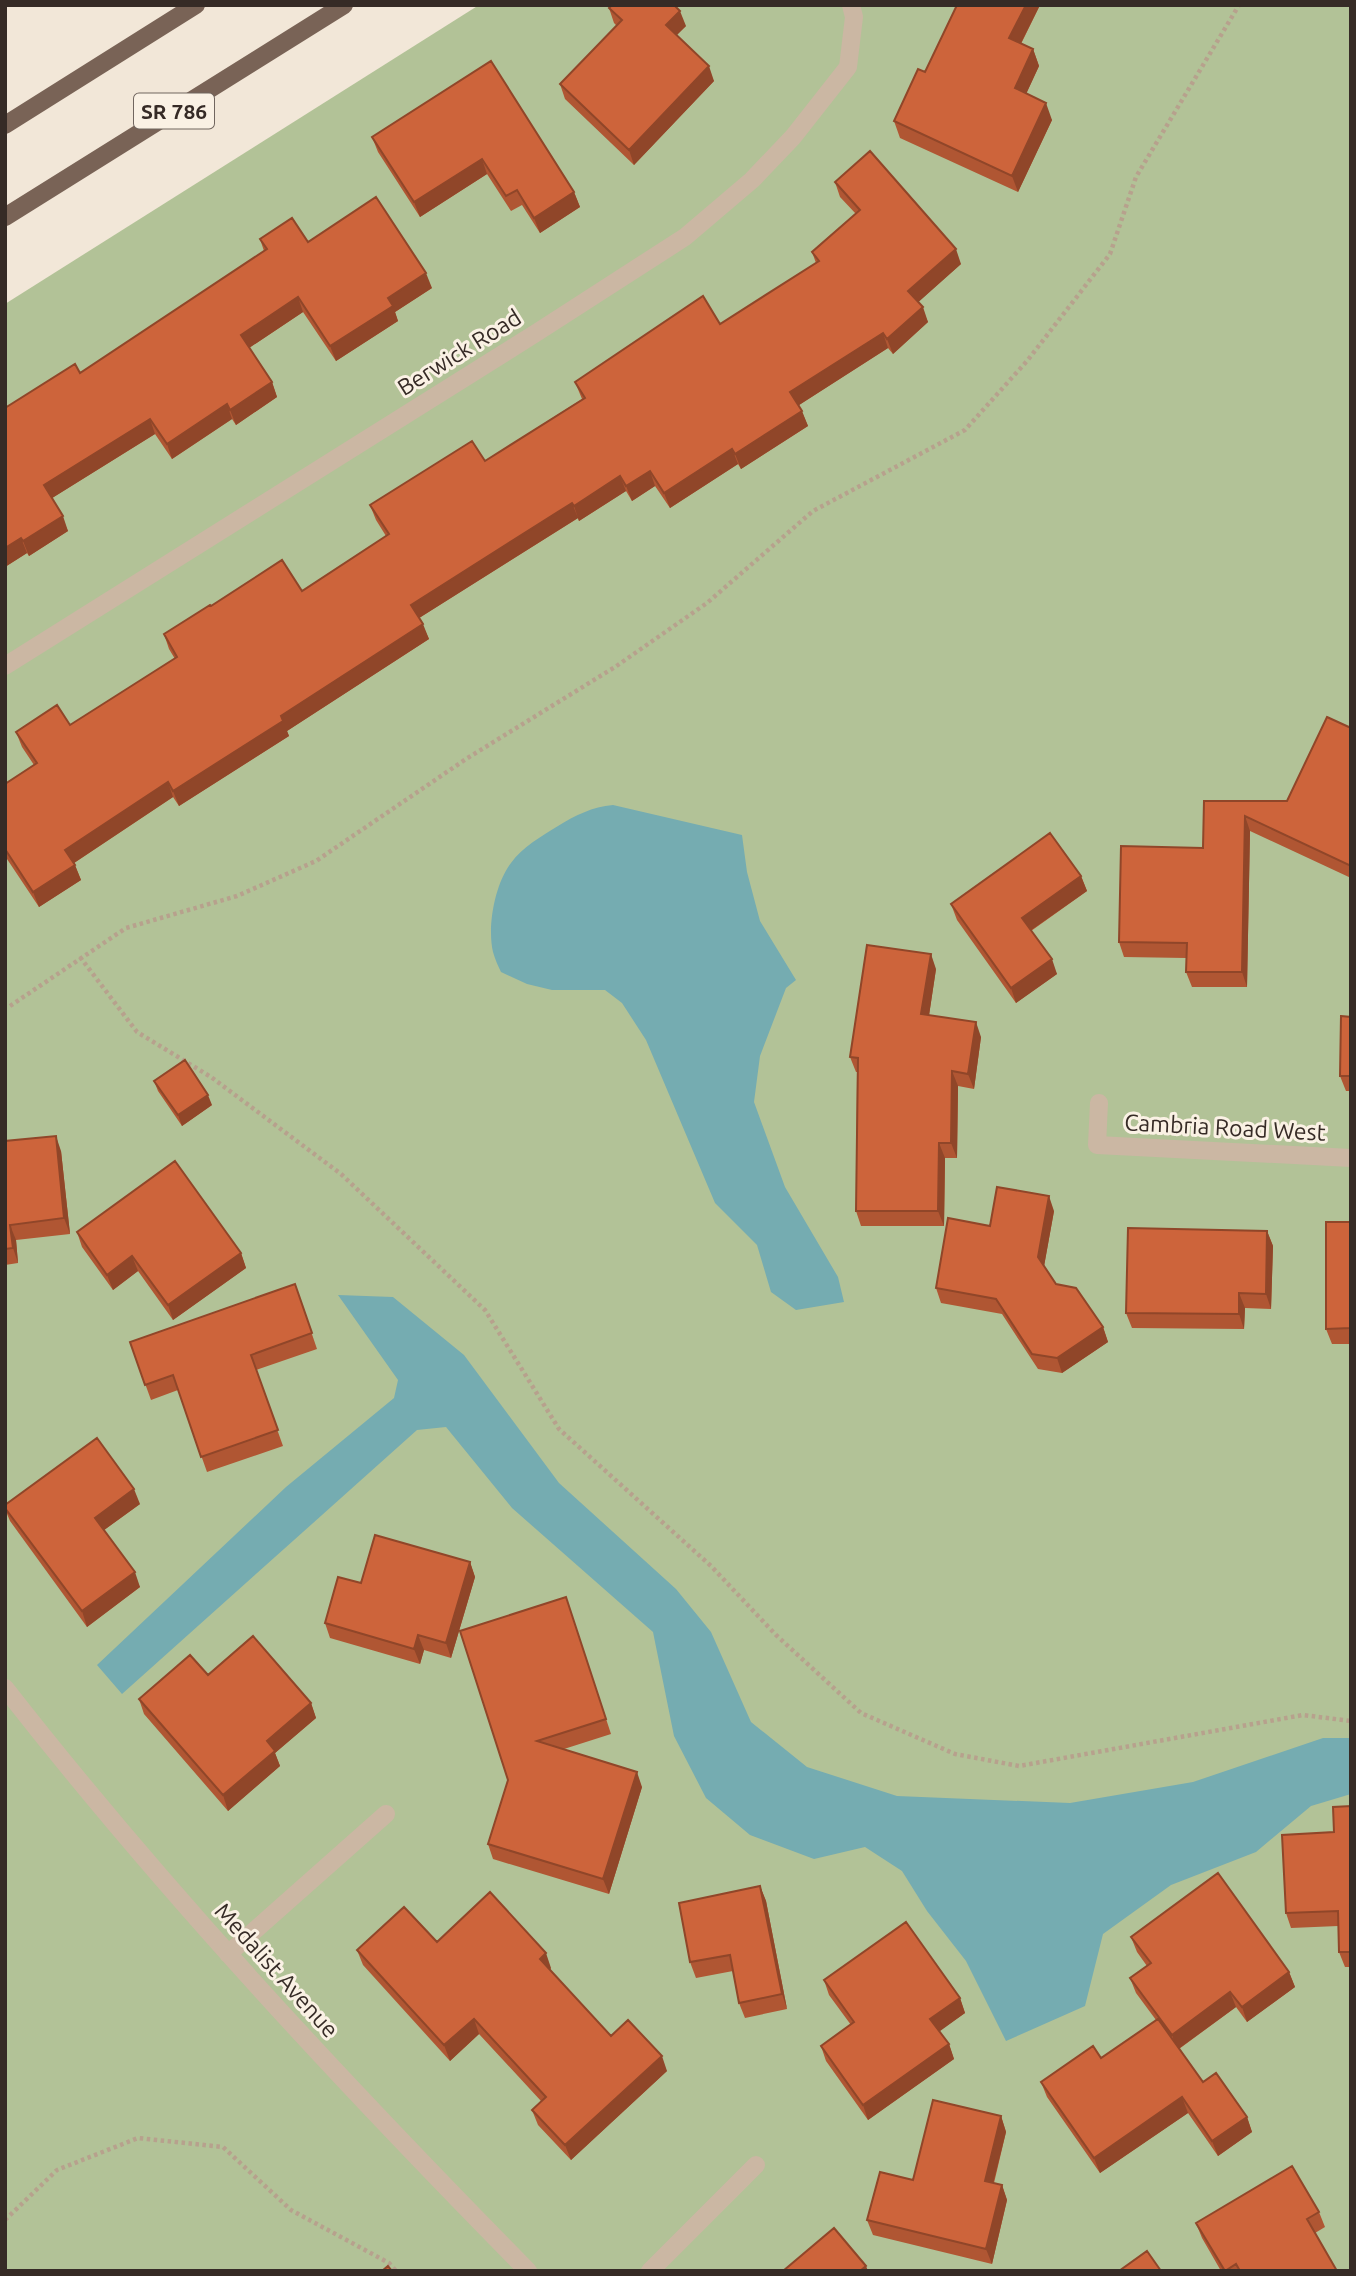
<svg xmlns="http://www.w3.org/2000/svg" width="1356" height="2276" viewBox="0 0 1356 2276" font-family="Ubuntu,sans-serif">
<style>
.green{fill:#b2c297}
.water{fill:#75acb1}
.lines{fill:none;stroke-linecap:round;stroke-linejoin:round}
.path{stroke:#b7a18d;stroke-width:4.5;stroke-dasharray:3.5 3.5;stroke-linecap:butt}
.minor{stroke:#cbb7a3;stroke-width:18}
.major{stroke:#796356;stroke-width:18}
.wall{fill:#b05633}
.shaded-wall{fill:#904629}
.building{fill:#cd643b;stroke:#904629;stroke-width:2}
.labels{text-anchor:middle;dominant-baseline:central;stroke-width:6;stroke-linejoin:round;paint-order:stroke}
.shield{fill:#faf1e4;stroke:#71665f;stroke-width:2}
.shield-label{font-size:21px;font-weight:bold;fill:#362b26}
.street-label{font-size:23px;fill:#362b26;stroke:#faf1e4}
</style>
<rect width="100%" height="100%" fill="#f2e7d8"/>
<path class="green" d="M479,5H1351V2271H5V304Z"/>
<path class="water" d="M613,805L742,835L747,872L760,921L796,980L786,988L760,1056L754,1102L785,1187L838,1277L844,1302L796,1310L771,1292L757,1245L715,1203L646,1040L622,1003L605,990H552L527,984L501,972C498,966 495,959 493,952C487,926 495,884 511,863C522,847 542,836 558,826C576,815 592,807 613,805Z
M338,1295L393,1297L464,1355L559,1483L676,1589L711,1632L751,1722L807,1767L897,1796L1070,1803L1193,1782L1323,1738H1351V1794L1311,1806L1256,1852L1171,1885L1103,1934L1085,2006L1006,2041L966,1961L927,1911L902,1871L865,1847L814,1859L750,1835L706,1798L674,1736L653,1632L512,1508L446,1427L417,1430L122,1694L97,1665L286,1487L394,1398L398,1380Z"/>
<g class="lines">
<path class="path" d="M80,957L137,1032L211,1077L341,1174L485,1310L559,1429L711,1566L776,1635L861,1713L955,1754L1019,1766L1303,1715L1351,1721
M10,1006L126,928L237,896L316,861L466,759L615,667L707,603L813,511L965,430L1027,361L1110,254L1136,177L1239,5
M5,2220L57,2170L138,2138L223,2147L291,2210L389,2263L396,2271"/>
<path class="minor" d="M5,666L536,333L685,237L752,180L793,137L848,67L854,17L851,5
M1099,1103L1097,1145L1351,1158
M5,1688C166,1894 345,2085 528,2271
M228,1954L386,1814
M650,2271L756,2165"/>
<path class="major" d="M5,125L196,5
M5,217L344,5"/>
</g>
<path class="wall" d="M957,5H1044V6L1040,5L1021,44L1033,49L1039,66L1026,94L1052,120L1018,192L900,138L894,121L925,72Z
M609,8L686,26L676,35L714,81L634,165L565,99L560,84L617,26L614,23Z
M491,61L574,192L580,207L540,233L522,205L511,211L487,174L420,217L378,152L372,137Z
M835,182L961,264L918,302L928,322L893,354L888,348L799,405L808,426L741,469L738,464L670,508L655,486L632,501L626,491L579,521L578,518L419,618L429,639L287,731L289,736L179,806L173,797L74,863L81,880L39,907L5,856V784L34,765L22,747L16,732L70,725L175,659L169,649L164,634L211,606L302,591L386,536L376,520L370,505L485,461L582,399L575,382L720,324L816,263L812,252L856,214L840,197Z
M260,239L308,242L432,288L395,312L398,321L336,361L303,312L249,348L272,382L277,397L236,425L232,419L172,459L155,434L52,498L68,531L29,556L27,553L5,567L80,373L264,251Z
M1351,728V878L1250,831L1247,987H1192L1186,972V958L1124,957L1119,942L1203,848L1204,801H1287Z
M1081,876L1087,891L1031,931L1057,974L1016,1003L957,920L951,904Z
M936,969L929,1015L981,1037L974,1089L958,1086L957,1158H945L944,1226H861L856,1211L857,1072H856L850,1057Z
M1351,1017V1091H1346L1340,1076Z
M154,1081L212,1105L182,1126L158,1091Z
M5,1141L61,1151L70,1234L16,1240L18,1263L5,1265Z
M1054,1211L1044,1266L1056,1284L1103,1327L1108,1342L1062,1373L1038,1369L1002,1314L941,1303L936,1288L990,1226Z
M1351,1222V1344H1332L1326,1329Z
M1267,1231L1273,1246L1271,1309L1245,1308L1244,1329L1132,1328L1126,1313Z
M77,1232L241,1253L246,1268L173,1320L138,1271L113,1290L82,1247Z
M295,1284L317,1349L256,1370L283,1446L207,1472L178,1390L151,1400L130,1342Z
M140,1504L104,1530L140,1587L87,1627L10,1521L5,1509V1505Z
M470,1562L475,1577L451,1658L424,1650L420,1664L330,1638L325,1623L361,1583Z
M566,1597L611,1734L564,1749L642,1787L609,1894L493,1859L488,1844Z
M139,1699L311,1703L316,1718L275,1753L280,1766L228,1811L144,1714Z
M1351,1806V1967H1345L1339,1952L1338,1926L1291,1928L1286,1913Z
M760,1886L766,1901L787,2009L745,2018L739,2003L733,1971L696,1978L690,1962Z
M1131,1937L1289,1972L1295,1987L1247,2022L1236,2007L1179,2049L1203,2082L1247,2117L1252,2132L1218,2156L1188,2113L1100,2173L1047,2097L1041,2082L1101,2058L1156,2020L1136,1993L1130,1978L1147,1966L1137,1952Z
M437,1942L551,1968L550,1970L611,2036L667,2071L571,2160L538,2125L532,2110L541,2101L479,2034L450,2061L363,1965L357,1950Z
M824,1980L960,1998L965,2013L939,2031L949,2044L954,2059L868,2120L826,2061L821,2046L851,2025L829,1995Z
M1001,2116L1006,2132L994,2183L1002,2185L1007,2200L992,2264L873,2235L867,2220L913,2180Z
M1319,2212L1325,2227L1315,2233L1337,2271H1221L1202,2238L1196,2223Z"/>
<path class="shaded-wall" d="M1026,5H1040L1015,55L1009,38Z
M680,11L686,26L672,40L666,25Z
M1033,49L1039,66L1021,105L1015,88Z
M709,66L714,81L634,165L629,150Z
M1046,103L1052,120L1018,192L1012,176Z
M482,159L487,174L420,217L414,202Z
M574,192L580,207L540,233L534,218Z
M956,249L961,264L914,306L908,291Z
M426,273L432,288L395,312L398,321L336,361L330,346L388,298Z
M298,297L303,312L246,350L241,335Z
M923,307L928,322L893,354L887,339Z
M883,333L888,348L796,407L790,392Z
M272,382L277,397L236,425L230,410Z
M227,404L232,419L172,459L167,444Z
M802,411L808,426L741,469L735,454Z
M150,419L155,434L49,500L44,485Z
M732,449L738,464L670,508L664,493Z
M650,471L655,486L632,501L626,486Z
M620,476L626,491L579,521L574,506Z
M572,503L578,518L416,620L411,605Z
M63,516L68,531L29,556L23,541Z
M21,538L27,553L5,567V548Z
M423,624L429,639L287,731L289,736L179,806L173,791L281,716Z
M168,782L173,797L71,865L65,850Z
M1245,816L1250,831L1247,987L1242,972Z
M75,865L81,880L39,907L33,892Z
M1081,876L1087,891L1027,933L1022,918Z
M931,954L936,969L927,1029L921,1014Z
M1052,959L1057,974L1016,1003L1011,988Z
M976,1022L981,1037L974,1089L968,1074Z
M952,1071L958,1086L957,1158L951,1143Z
M208,1095L212,1105L182,1126L178,1115Z
M56,1136L61,1151L70,1234L64,1218Z
M939,1143L945,1158L944,1226L938,1211Z
M1049,1196L1054,1211L1043,1272L1038,1257Z
M10,1225L16,1240L18,1263L13,1248Z
M1267,1231L1273,1246L1271,1309L1266,1294Z
M241,1253L246,1268L173,1320L168,1305Z
M132,1256L138,1271L113,1290L107,1275Z
M1239,1293L1245,1308L1244,1329L1239,1314Z
M1103,1327L1108,1342L1062,1373L1057,1358Z
M134,1489L140,1504L100,1533L95,1518Z
M470,1562L475,1577L451,1658L446,1643Z
M135,1572L140,1587L87,1627L82,1611Z
M418,1635L424,1650L420,1664L414,1649Z
M311,1703L316,1718L275,1753L280,1766L228,1811L223,1795L267,1741Z
M637,1772L642,1787L609,1894L603,1879Z
M760,1886L766,1901L787,2009L782,1994Z
M546,1953L551,1968L545,1974L540,1959Z
M1289,1972L1295,1987L1247,2022L1242,2007Z
M1230,1992L1236,2007L1177,2050L1172,2035Z
M960,1998L965,2013L936,2034L930,2019Z
M474,2019L479,2034L450,2061L444,2045Z
M949,2044L954,2059L868,2120L863,2105Z
M662,2056L667,2071L571,2160L565,2145Z
M1182,2097L1188,2113L1100,2173L1094,2158Z
M1001,2116L1006,2132L990,2196L985,2181Z
M1247,2117L1252,2132L1218,2156L1212,2141Z
M1002,2185L1007,2200L992,2264L986,2249Z
M866,2266L868,2271H860Z"/>
<path class="building" d="M612,5H674L680,11L666,25L709,66L629,150L560,84L622,20L609,8Z
M957,5H1026L1009,38L1033,49L1015,88L1046,103L1012,176L894,121L918,69L925,72Z
M491,61L574,192L534,218L517,190L506,196L482,159L414,202L372,137Z
M870,151L956,249L908,291L923,307L887,339L883,333L790,392L802,411L735,454L732,449L664,493L650,471L626,486L620,476L574,506L572,503L411,605L423,624L281,716L283,721L173,791L168,782L65,850L75,865L33,892L5,849V784L37,763L16,732L57,705L70,725L177,657L164,634L210,605L211,606L282,560L302,591L389,534L370,505L472,441L485,461L585,398L575,382L703,296L720,324L819,261L812,252L860,210L835,182Z
M376,197L426,273L388,298L393,306L330,346L298,297L241,335L272,382L230,410L227,404L167,444L150,419L44,485L63,516L23,541L21,538L5,548V408L75,364L80,373L267,249L260,239L292,218L308,242Z
M1327,717L1351,728V866L1245,816L1242,972H1186L1187,943L1119,942L1121,846L1203,848L1204,801H1287Z
M1050,833L1081,876L1022,918L1052,959L1011,988L951,904Z
M867,945L931,954L921,1014L976,1022L968,1074L952,1071L951,1143H939L938,1211H856L858,1058L850,1057Z
M1341,1016L1351,1017V1076H1340Z
M185,1060L208,1095L178,1115L154,1081Z
M56,1136L64,1218L10,1225L13,1248L5,1249V1141Z
M175,1161L241,1253L168,1305L132,1256L107,1275L77,1232Z
M997,1187L1049,1196L1038,1257L1056,1284L1076,1288L1103,1327L1057,1358L1032,1354L996,1299L936,1288L948,1218L990,1226Z
M1326,1222H1351V1328L1326,1329Z
M1128,1228L1267,1231L1266,1294L1239,1293V1314L1126,1313Z
M295,1284L312,1333L251,1355L278,1430L201,1457L173,1375L145,1385L130,1342Z
M97,1438L134,1489L95,1518L135,1572L82,1611L5,1508V1505Z
M375,1535L470,1562L446,1643L418,1635L414,1649L325,1623L338,1577L361,1583Z
M566,1597L606,1719L537,1741L637,1772L603,1879L488,1844L508,1780L460,1631Z
M253,1636L311,1703L267,1741L275,1751L223,1795L139,1699L190,1655L208,1675Z
M1351,1806V1952H1339L1338,1911L1286,1913L1282,1835L1334,1832L1333,1807Z
M1218,1873L1289,1972L1242,2007L1230,1992L1172,2035L1130,1978L1151,1963L1131,1937Z
M760,1886L782,1994L739,2003L730,1955L690,1962L679,1903Z
M490,1892L546,1953L540,1959L611,2036L628,2020L662,2056L565,2145L532,2110L546,2097L474,2019L444,2045L357,1950L404,1907L437,1942Z
M906,1922L960,1998L930,2019L949,2044L863,2105L821,2046L854,2022L824,1980Z
M1158,2019L1203,2082L1216,2073L1247,2117L1212,2141L1182,2097L1094,2158L1041,2082L1093,2046L1101,2058Z
M933,2100L1001,2116L985,2181L1002,2185L986,2249L867,2220L880,2172L913,2180Z
M1292,2166L1319,2212L1307,2219L1337,2271H1240L1236,2264L1225,2271L1196,2223Z
M834,2228L866,2266L860,2271H783Z
M1147,2251L1161,2271H1119Z
M388,2266L392,2271H382Z"/>
<g class="labels">
<rect class="shield" x="134" y="93.5" width="80" height="35" rx="5"/>
<g class="shield-label">
<text x="174" y="111">SR 786</text>
</g>
<g class="street-label">
<text transform="translate(459 352) rotate(-32)">Berwick Road</text>
<text transform="translate(1225 1127) rotate(3)">Cambria Road West</text>
<text transform="translate(277 1970) rotate(48)">Medalist Avenue</text>
</g>
</g>
<rect width="1356" height="2276" fill="none" stroke="#362b26" stroke-width="14"/>
</svg>
